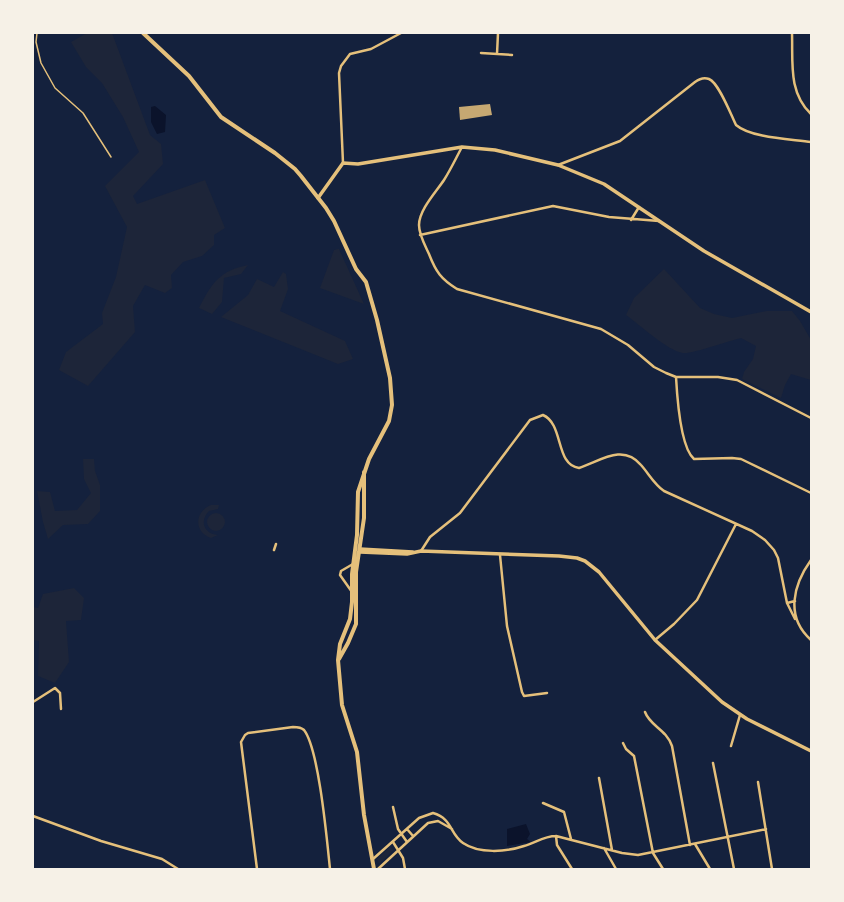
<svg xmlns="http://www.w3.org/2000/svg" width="844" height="902" viewBox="0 0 844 902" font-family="Lato,sans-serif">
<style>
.green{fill:#1d2539}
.water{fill:#0b132b}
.building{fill:#c6a872}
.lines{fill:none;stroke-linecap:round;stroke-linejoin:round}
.service{stroke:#e5c07b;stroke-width:1.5}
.minor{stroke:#e5c07b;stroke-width:2.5}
.tertiary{stroke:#e5c07b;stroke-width:3.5}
.secondary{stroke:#e5c07b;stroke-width:4}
</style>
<rect width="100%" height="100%" fill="#14213d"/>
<path class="green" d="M87,33H112L150,135L161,144L163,164L133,196L137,204L205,180L225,228L214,235V245L202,256L183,262L171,275L172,288L165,293L145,285L133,306L135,332L88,386L59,370L66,352L103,324L102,313L116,277L127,227L105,186L139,152L123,117L102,83L86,67L71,42Z
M338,249H339L364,304L320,288L334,250Z
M248,265L241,274L224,278L222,302L212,314L199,308C212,283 219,271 248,265Z
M664,269L700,308L714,314L732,318L767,311H792L800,321L811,340V380L791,374L785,385L781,398L742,379L744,372L753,359L756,346L741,338C728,341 693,354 683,353C668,351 640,325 626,315L634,298Z
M283,272L286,274L288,289L280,311L345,341L353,359L338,364L221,317L248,295L257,279L274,287Z
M83,459H94L95,471L100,485V511L88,524L63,525L48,539L43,522L37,491L50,492L55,511L77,510L91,493L84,479Z
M211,505H219L218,509L209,511C199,521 204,534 218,535L211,538C194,532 194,512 211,505Z
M207 522a9 9 0 1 1 18 0a9 9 0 1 1-18 0Z
M74,588L84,598L81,620L66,621L69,662L55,683L38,676L39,641L33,640V607L38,608L43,594Z
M390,847L394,850L379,864L377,859Z"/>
<path class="water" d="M155,106L166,115L165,132L157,134L151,122V107Z
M526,824L530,834L527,839L531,842L507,846V829Z"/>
<path class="building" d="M490,104L492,115L460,120L459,107Z"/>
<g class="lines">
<path class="service" d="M37,33L36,42L41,63L55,88L83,113L111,157"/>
<path class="minor" d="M792,33C793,62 788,92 811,114
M481,53L512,55
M497,54L498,33
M462,147C456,158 451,169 444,180C436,192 419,210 419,225C419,235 425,245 429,254C436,272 441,279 457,289L601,329L628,345L654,367L666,373L676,377H718L737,380L811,418
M343,163L339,73L341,66L350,54L371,49L401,33
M558,165L620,141L695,82C699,79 704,77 709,79C719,83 731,115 736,125C751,138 791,139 811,142
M631,220L639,207
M420,235L553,206L609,217L659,221
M676,377C677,395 680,447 694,459L732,458L741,459L811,493
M274,550L276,544
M421,551L430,537L460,513L530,420L543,415C564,424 555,465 579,468C600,461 623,443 641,465C649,474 654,484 664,491L752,531L765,540L774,550L778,558L787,603L795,619
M500,555L507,626L522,692L524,696L547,693
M811,560C793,585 785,617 811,640
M352,592L340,575L341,571L353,564
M787,603L795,601
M655,640L674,624L697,600L736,524
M33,702L55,688L60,693L61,709
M645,712C650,726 666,729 672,746L690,845
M623,743L626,749L634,756L653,853L663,869
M731,746L740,715
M713,763L734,869
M599,778L612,850
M758,782L772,869
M543,803L564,812L571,839
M393,807L398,829L407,842
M33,816L101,841L162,859L178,869
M407,829L413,836
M556,836L557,845L572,869
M393,842L403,858L405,869
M695,844L710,869
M604,848L616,869
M373,859L419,818L433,813C453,819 449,833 463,843C479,854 506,852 524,846C535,843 544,836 556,836L622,853L638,855L766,829
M257,869L241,742L245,735L248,733L293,727C297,727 301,727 304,730C319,749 327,841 330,869
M378,869L428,823L438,821L452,829"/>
<path class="tertiary" d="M318,198L343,163L358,164L462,147L495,150L558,165L604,184L704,251L811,312
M360,549L413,552
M360,552L407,554L421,551L559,556L577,558L585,561L599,572L655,640L722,702L747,719L811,751"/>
<path class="secondary" d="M143,33L189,76L221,117L275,153L295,169L301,176L326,208L334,221L356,269L366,282L377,320L390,378L392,405L389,421L369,459L358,492L357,535L352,574V602L350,619L340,644L338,660L342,705L357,752L364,815L374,869
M339,659L348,643L356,624V572L364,518V472"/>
</g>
<rect width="844" height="902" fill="none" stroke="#f6f1e7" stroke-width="68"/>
</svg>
